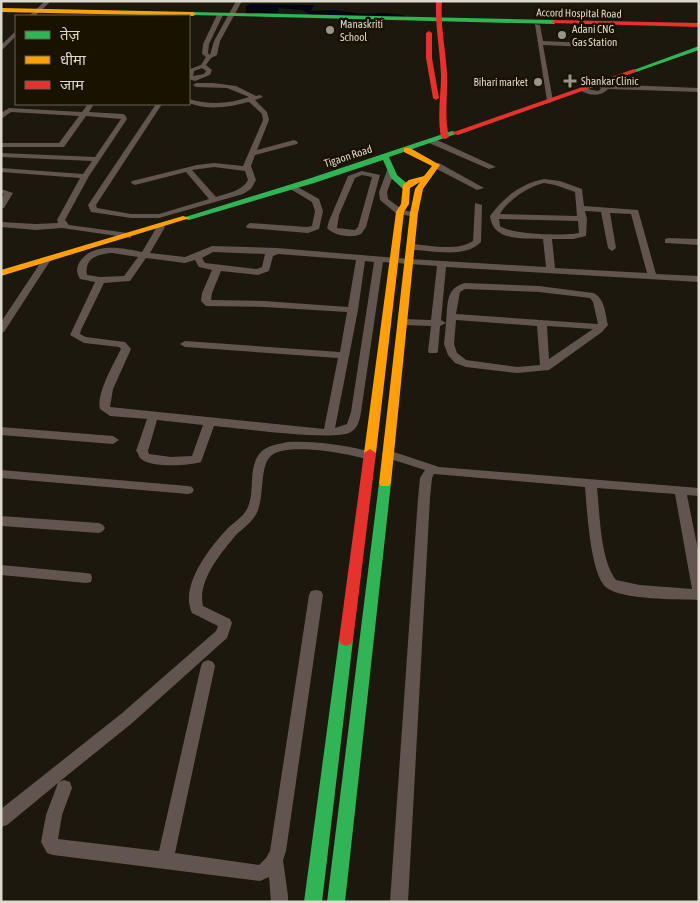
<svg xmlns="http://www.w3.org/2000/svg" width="700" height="903" viewBox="0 0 700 903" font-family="'Asap Condensed','Noto Sans Devanagari',sans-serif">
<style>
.water{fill:#030612}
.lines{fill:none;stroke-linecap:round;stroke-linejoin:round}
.street{fill:#62544f;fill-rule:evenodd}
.fast{fill:#30b455;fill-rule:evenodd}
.slow{fill:#ff9f0a;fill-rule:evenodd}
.jam{fill:#e5322d;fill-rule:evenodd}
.poi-dot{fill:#999589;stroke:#191201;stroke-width:2}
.labels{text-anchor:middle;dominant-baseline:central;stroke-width:5;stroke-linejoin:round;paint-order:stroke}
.far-street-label{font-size:11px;fill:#ddd8cc;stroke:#191201}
.far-poi-label{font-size:11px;fill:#ddd8cc;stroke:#191201;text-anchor:start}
</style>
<rect width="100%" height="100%" fill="#1c180d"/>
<path class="water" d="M251,4L314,5L311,11L335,10L362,14L386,13L403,15L406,17L314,16L301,10L278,8L279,12L275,13H246V6Z"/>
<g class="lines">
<path class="street" d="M45,1H51L35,16H29Z
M236,1H242L220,41L217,55L211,58L206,65L212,70L210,75L195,81L189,79L190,69L201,65L206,57L202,54L203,44L217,15L220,13L223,15L209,44L208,53L210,55L214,41ZM202,68L206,71L204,74L193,76L194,71Z
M535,24L540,25L543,41L609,44L612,46L609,48L543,45L553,101L550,103L547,101Z
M16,31V36L1,51V45Z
M213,83L236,86L256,96L260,95L263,97L255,100L267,112L269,120L257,150L294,140L298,142L297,144L255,155L251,166L256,180L251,189L243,194L159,218H131L91,212L88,205L156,104H162L96,205L97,208L131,214H159L209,199L186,172L135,185L131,183L132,181L197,165L214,163L243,166L263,120L262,114L249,102C229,107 209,111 189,103V99C209,105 229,104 249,97L227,88L196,87L193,85L196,83ZM214,167L245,171L248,180C242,191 228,193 216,197L192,170Z
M599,84L699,88V92L608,89C601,97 588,96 580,90L583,88L598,91L601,89L598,85Z
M88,104H94L89,112L123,114L125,115L127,119L89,176L65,220L69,225L128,233L131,234V238L62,228L36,230L1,227V222L36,224L58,223L57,220L80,178L1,172V168L83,174L92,161L1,157V153L95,157L121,119L86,116L64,147H1V143H59L79,116L11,112L1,119V113L9,108L82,112Z
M429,139H435L496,167L489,169L429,143Z
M433,163H439L484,188L477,190L433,167Z
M388,168L395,170L387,192L388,199L403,210L417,213V217L397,214L380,200L379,192Z
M362,171L380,175L366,227C365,228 362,233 361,234C351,239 333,235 327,228L329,221L348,176ZM362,175L372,177L358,227L355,230L337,228L339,215L355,178Z
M544,179L560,181L582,189L584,206L638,210L656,274L699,276V282L446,267L441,320L446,323C448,305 445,288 465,283L539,286L593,293C605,298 605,313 608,325L602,332L549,370L517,373L466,367L455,363L448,355L444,344L446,323L440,326L438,351L437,353H429L428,351L431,326L402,325L397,322L402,319L431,320L437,266L383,262L361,412C360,419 358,428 351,432C334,442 239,428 214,426L201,462C189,466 149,468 140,458C140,458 137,451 136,451L147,419L110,416L100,409C96,394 114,363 121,349L119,347L84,343L70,335L95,282L80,279C76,273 76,266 81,260C95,242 123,248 142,252L158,225L161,224L165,227L150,253L185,257L212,246L277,248L409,259L546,267L543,239C523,238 493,242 490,216C504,197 520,184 544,179ZM544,183L555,185L575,192L577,216L500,214C509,199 528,187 544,183ZM585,211L601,212L608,248L612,251L616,248L610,213L631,214L647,273L555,268L552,239H573L586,236L587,219ZM499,219L578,221L579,233C563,236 512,235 500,226ZM213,252L265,254L262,267L257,269L205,263L202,258ZM112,253L138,257L124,276L100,277L87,275C84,258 98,254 112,253ZM278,254L356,260L348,307L264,301L211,300L212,293L221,271L258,275L269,271L273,256ZM146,258L185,263L195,260L199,267L212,270L202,293L201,301L206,306L264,307L347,312L340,352L185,341L180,344L185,347L338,358L324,429L110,407L113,389L131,349L125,342L86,337L80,334L81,330L104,283L130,281ZM365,261L374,262L351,412L347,424L335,428L358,310ZM465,289L539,292L590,298L593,302L598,324L456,314L460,292ZM456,320L537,326L540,365L517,367L466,360L457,353L454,344ZM547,326L593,329L549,359ZM157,420L203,425L192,456L171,457L149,454L148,451Z
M288,185H294L319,199L323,211L319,229L308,233L247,228L246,226L250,223L307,227L312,226L315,211L312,202L287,187Z
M1,189L13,193L4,208H1V199L4,194L1,193Z
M475,203L482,205L481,242C465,259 432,250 411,250L407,247L411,244C430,245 456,252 473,241Z
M668,238L699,239V245L665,243V239Z
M46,258L50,261L4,332L1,333V322L43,259Z
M1,427L113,436L119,440L113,444L1,435Z
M288,442C318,441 346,445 374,453L376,456L370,460C350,454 290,442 272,455C258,465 266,500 255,516C250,524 242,529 236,535C221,553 197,581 203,606L230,619L232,623L227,638L131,724L59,782L64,780L70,782L72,788L62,815L58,839L159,851L201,666L203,662L208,660L213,662L215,666L175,853L259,865L266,858L270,851L309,595L311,591L316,590L321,591L323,595L286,851L283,860L288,896V902H271L269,877L260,881L53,855L47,853L41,842L46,815L58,783L7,825L1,827V809L121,714L216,631L218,626L192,613C179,586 210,547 228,528C234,522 243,517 247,509C256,492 247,469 260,453C267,445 279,444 288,442Z
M388,450L439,467L699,488V496L687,495L699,555V600C677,599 623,600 607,588C590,576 587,508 585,487L434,474L432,478L430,498L408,902H390L418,498L420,478L425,470L384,457L382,454ZM597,488L675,494L692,589L640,585L616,580C600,559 600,514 597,488Z
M1,470L188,486L192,487L194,490L192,493L188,494L1,478Z
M1,516L99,523L103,525L105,528L103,531L99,533L1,526Z
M1,565L86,573L91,574L92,578L91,582L86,583L1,575Z"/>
<path class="fast" d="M193,12L554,20L557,22L554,24L191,15Z
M699,46V50L636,72L631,71Z
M452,131L459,133L389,157L397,175L409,185V189H403L391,178L383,160L314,183L189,220L182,218L308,179Z
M385,479L389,480L391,483L345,902H327L379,483L381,480Z
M346,634L351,636L353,640L322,902H304L339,640L341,636Z"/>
<path class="slow" d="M1,8L193,12L196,14L193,16L1,12Z
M404,148H410L440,165L423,189L418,213L391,483L389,486H381L379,483L410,213L415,189L420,182L410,188L409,204L404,212L376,453L370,457L364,453L396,212L401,204L403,185L409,180L424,176L432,166L404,152Z
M183,216L190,218L1,276V270Z"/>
<path class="jam" d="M436,1H442C440,26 446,50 447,75C448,96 444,116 449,137L445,139L441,137C437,116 441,96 441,75C440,50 435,26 436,1Z
M554,20L699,23V27L552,23Z
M429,31L432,33V58L439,98L436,100L433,98L426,58V33Z
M634,69L636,70V72L458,135L451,133Z
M370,449L376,453L353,640L351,644L346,646L341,644L339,640L364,453Z"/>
</g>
<g class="poi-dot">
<circle cx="330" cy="30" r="5"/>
<circle cx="562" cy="35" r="5"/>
<path d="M567.5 73.5h5v5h5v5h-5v5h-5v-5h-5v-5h5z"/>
<circle cx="538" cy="82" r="5"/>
</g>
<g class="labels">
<g class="far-street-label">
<text transform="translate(579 13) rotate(1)">Accord Hospital Road</text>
<text transform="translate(348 156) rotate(-18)">Tigaon Road</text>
</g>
<g class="far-poi-label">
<text x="340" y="24">Manaskriti<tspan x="340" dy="13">School</tspan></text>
<text x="572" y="29">Adani CNG<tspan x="572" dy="13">Gas Station</tspan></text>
<text x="581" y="81">Shankar Clinic</text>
<text x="528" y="82" text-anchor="end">Bihari market</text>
</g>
</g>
<rect width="700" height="903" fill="none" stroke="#ddd8cc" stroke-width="5"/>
<rect x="15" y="15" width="175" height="90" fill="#191201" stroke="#676152"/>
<rect x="25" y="31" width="25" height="8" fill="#30b455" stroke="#676152"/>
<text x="60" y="40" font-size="15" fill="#ddd8cc">तेज़</text>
<rect x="25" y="56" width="25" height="8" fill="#ff9f0a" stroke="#676152"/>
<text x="60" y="65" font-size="15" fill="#ddd8cc">धीमा</text>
<rect x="25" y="81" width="25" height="8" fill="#e5322d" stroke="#676152"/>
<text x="60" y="90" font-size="15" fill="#ddd8cc">जाम</text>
</svg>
